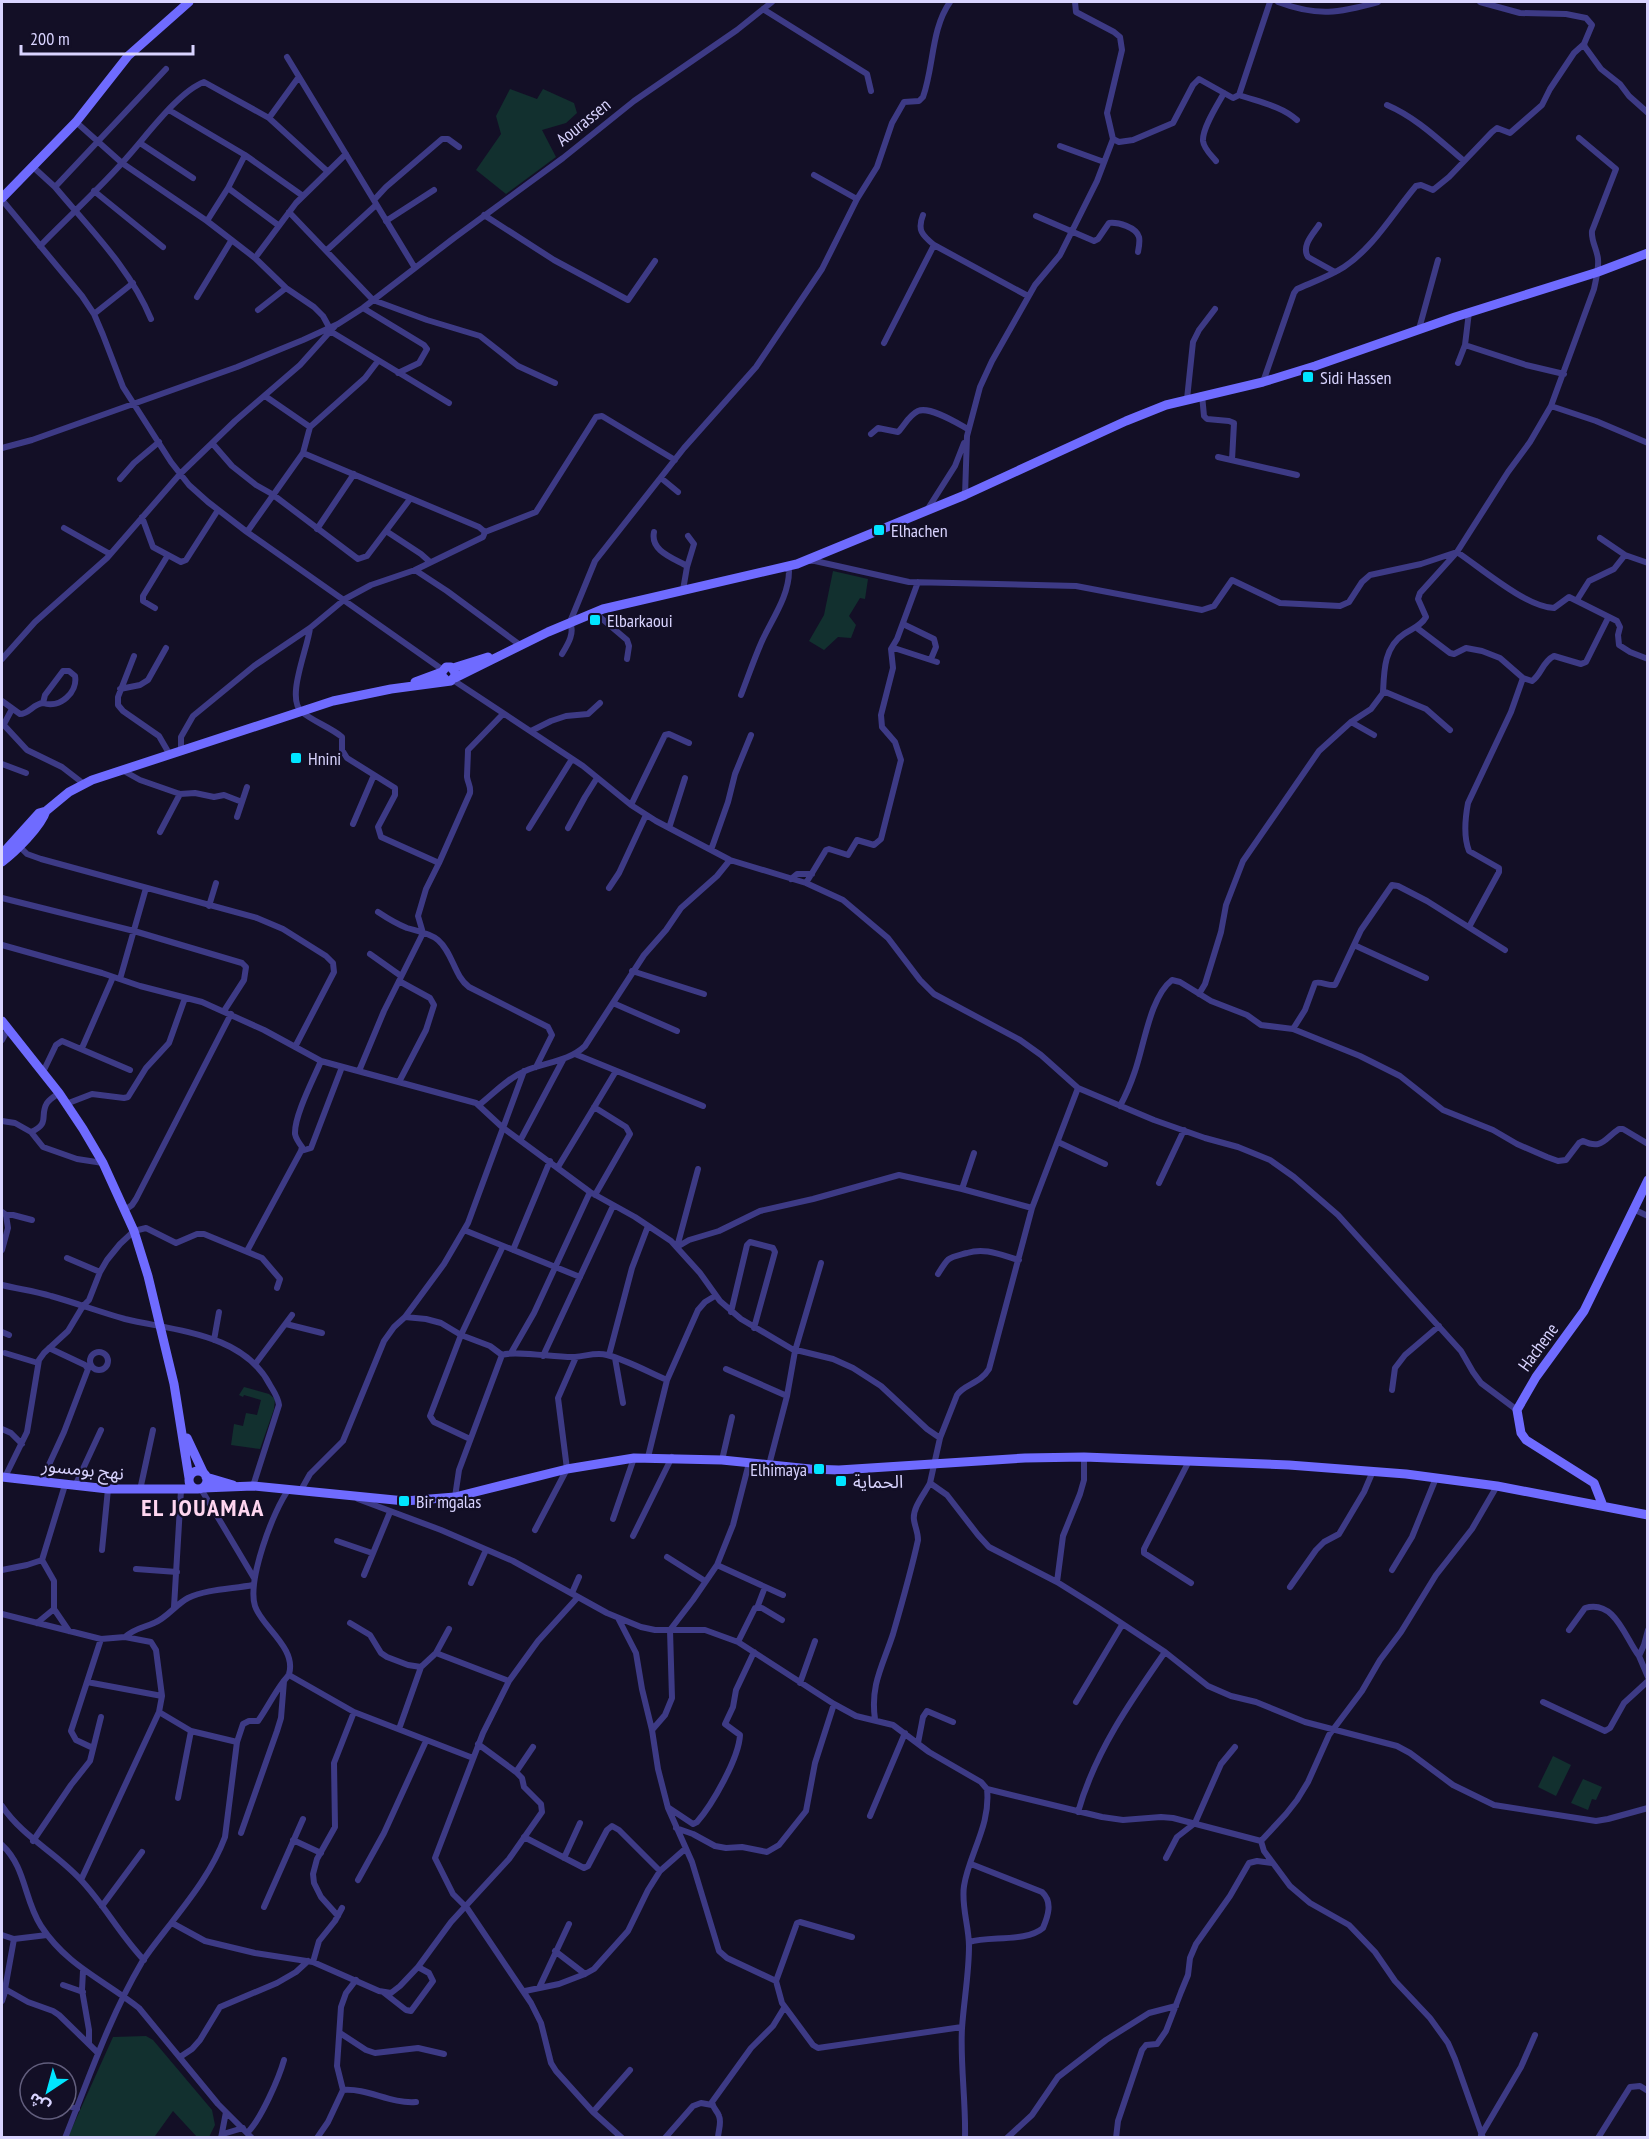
<svg xmlns="http://www.w3.org/2000/svg" width="1649" height="2139" viewBox="0 0 1649 2139" font-family="'PT Sans Narrow','Noto Sans Arabic',sans-serif">
<style>
.green{fill:#12302f}
.lines{fill:none;stroke-linecap:round;stroke-linejoin:round}
.street{stroke:#3d3a85;stroke-width:6}
.secondary{stroke:#6f6bff;stroke-width:9}
.poi-dot{fill:#00e5ff;stroke:#130f26;stroke-width:2}
.labels{text-anchor:middle;dominant-baseline:central;stroke-width:4.5;stroke-linejoin:round;paint-order:stroke}
.street-label{font-size:18px;fill:#d9d4ff;stroke:#130f26}
.poi-label{font-size:18px;fill:#d9d4ff;stroke:#130f26;text-anchor:start}
.district-label{font-size:24px;font-weight:bold;letter-spacing:1.5px;fill:#ffd6f0;stroke:#130f26}
</style>
<rect width="100%" height="100%" fill="#130f26"/>
<path class="green" d="M510,89L537,99L543,89L574,103L577,113L566,123L542,130L556,157L506,194L476,170L501,134L496,116Z
M833,571L868,579L865,599L860,598L849,616L856,625L851,638L838,637L824,650L809,641L824,615Z
M244,1387L269,1394L275,1399L274,1409L260,1449L231,1445L234,1424L243,1426L246,1413L257,1415L261,1400L244,1395L243,1397L239,1395Z
M1553,1756L1571,1765L1556,1796L1538,1787Z
M1583,1779L1602,1787L1596,1800L1592,1799L1588,1810L1571,1803Z
M146,2036L153,2040L212,2110L215,2125L209,2137H197L173,2111L155,2136L156,2137H68L113,2037Z"/>
<g class="lines">
<path class="street" d="M1278,2C1318,17 1339,13 1378,2
M1480,2L1520,13L1566,14L1586,18L1592,25L1584,44L1585,47L1601,69L1620,84L1629,96L1648,113
M763,9L867,74L871,91
M287,57L415,268
M1239,95C1259,102 1282,106 1297,120
M1387,105C1417,118 1439,140 1464,161
M169,110L245,155L303,196
M269,118L298,78
M76,122L122,163L207,221L255,258L286,288L314,307L323,316L329,327
M1113,139L1119,142L1133,140L1173,123L1193,85L1199,79L1233,98L1239,95L1270,2
M140,143L193,178
M1060,146L1104,162
M1216,161C1211,155 1204,149 1203,141C1202,128 1218,104 1224,93
M32,166L55,187L166,69
M814,175L857,199
M55,187C90,229 130,268 151,319
M228,188L278,225
M94,191L163,247
M2,200L82,296L94,314L103,335L123,387L171,462L189,485L208,502L247,532L443,670
M374,200L386,187L442,139H448L459,147
M289,212L373,300L427,320L480,336L518,366L555,383
M484,215L554,260L628,300L655,261
M923,215C917,230 922,235 934,245L1028,296
M1036,216L1094,241L1098,239L1109,223C1118,222 1136,227 1139,237C1140,241 1139,247 1138,252
M207,221L228,188L245,155
M386,221L434,190
M1319,225C1313,234 1301,246 1308,257L1335,272
M40,246C67,218 96,192 122,163C143,141 177,92 204,82L269,118L327,171
M327,250L376,205
M255,258L296,203L346,154
M197,297L231,241
M363,308L424,345L427,349L419,363L398,373
M258,310L286,288
M1469,312L1465,345L1526,365L1564,374
M94,314L133,283
M1419,329L1438,260
M330,331L449,403
M884,343L934,245
M1458,363L1465,345
M1263,382L1294,293L1297,289C1313,282 1330,276 1344,267C1374,247 1393,213 1416,186L1421,185L1433,190L1449,177L1492,132L1497,128L1510,133L1542,105L1550,89L1574,53L1584,44
M1202,395L1204,416L1207,419L1229,421L1234,423L1232,460
M265,396L310,427
M1187,399L1193,342L1199,330L1215,309
M1551,406L1596,421L1648,443
M871,434L878,428L898,432C904,426 909,415 918,411C930,406 957,423 968,429
M212,443L232,466L256,485L272,494L358,559L367,556L410,499
M2,448L32,440L237,367L303,340L338,324L363,308L454,238L563,158L634,101L737,30L772,2
M303,453L479,527L485,532
M1218,457L1297,475
M661,478L678,492
M120,479L134,463L159,442
M965,495L967,436L980,387L992,361L1035,285L1060,255L1097,181L1113,139L1107,113L1122,50L1120,37L1114,32L1076,12L1075,2
M927,510L955,466L964,443
M142,517L153,547L181,562L186,560L218,510
M64,528L110,554
M317,529L354,474
M386,531L421,554L430,562
M247,532L303,453L310,427L365,378L378,361
M654,532C650,551 673,558 687,566
M1600,538L1625,555L1648,563
M808,561H815L909,582L1076,586L1202,610L1214,606L1232,580L1280,603L1340,606L1349,602L1362,582L1370,575L1421,564L1457,552C1481,568 1526,607 1554,608L1569,597L1617,621L1620,627L1618,635L1619,645L1630,652L1648,659
M415,570L447,591L520,645
M683,590L687,567L694,544L688,536
M1577,600L1589,581L1614,569L1625,555
M155,608L143,601V596L168,555
M594,612L627,640L629,646L627,659
M903,624L934,639L936,647L931,659
M310,628C308,648 285,699 302,712C314,722 330,727 342,737V750L347,758L395,788V795L378,827L381,837L439,863L426,889L418,916L423,933L384,1011L359,1071
M1417,628L1450,653L1454,654L1466,648L1482,651L1500,658L1523,678L1532,681C1542,674 1542,662 1554,656L1581,664L1586,662L1608,618
M894,648L937,662
M562,654C568,644 575,633 570,622L595,561L684,448L756,367L822,269L857,199L877,167L892,123L904,102L919,101L923,97C934,66 931,29 950,2
M134,656L118,697V705L123,711L159,736L170,755
M2,659L35,622L107,558L180,474L235,421L300,365L335,326
M63,671H69L75,676C78,692 60,709 43,703L45,695Z
M453,680L583,766L631,805L656,821L730,860L806,883L843,900L888,938L920,980L934,994L1020,1040L1041,1055L1078,1088L1154,1120L1205,1138L1238,1147L1270,1160L1294,1177L1338,1215L1461,1351L1473,1372L1481,1383L1517,1410
M120,689L140,685L148,680L166,648
M1383,691L1426,709L1450,730
M741,695C748,677 754,659 762,641C772,619 789,596 789,571L785,567
M2,701L20,714C29,714 33,704 43,703
M1351,722L1374,735
M2,723L27,750L62,767L84,784
M4,724L12,709
M531,731L551,721L566,716L588,714L600,703
M181,751V737L193,716L254,666L310,628L345,599L371,585L415,570L483,537L485,532L536,512L596,417L602,416L675,460
M2,764L26,773
M122,770L140,780L180,794L195,793L214,797L224,795L242,802
M631,805L665,735L669,734L689,743
M237,817L247,787
M353,824L374,775
M529,828L572,759
M568,828L585,797L597,778
M669,828L685,778
M160,832L180,794
M18,845L27,854L41,859L257,918L283,929L326,956L333,963L334,972L295,1047
M711,850L728,802L735,774L751,735
M439,863L470,793C471,786 468,784 467,777C467,774 468,754 468,750L503,714
M791,879L797,874H812
M806,883L826,850L829,849L848,855L857,840L874,845L881,839L901,760L895,742L882,727L881,715L893,668L891,649L897,639L918,582
M609,888L619,873L646,815
M2,898L134,931L242,963L246,967L244,980L224,1011
M209,906L216,883
M378,912C387,918 397,924 407,928C417,931 430,933 438,940C453,953 454,976 469,987L548,1027L552,1035L536,1067
M1469,927L1499,872V868L1469,851C1463,836 1465,819 1468,803L1511,712L1523,678
M2,945L102,973L140,986L202,1002L264,1030L321,1061L476,1103L502,1127L590,1192L635,1217L671,1241L700,1273L720,1301L741,1319L792,1349L833,1359L853,1368L881,1386L927,1429L940,1438
M1354,945L1426,978
M370,954L401,976
M632,971L704,994
M120,979L146,888
M399,981L430,998L434,1005L426,1030L399,1082
M1199,994L1205,984L1221,932L1226,905L1243,861L1319,751L1351,722L1371,709L1383,693C1384,671 1384,647 1404,634C1413,628 1421,626 1426,617L1418,599L1420,593L1457,552L1508,472L1530,442L1551,406L1594,289C1596,279 1599,269 1598,259C1597,249 1591,241 1592,231L1616,169L1579,138
M613,1003L677,1031
M1293,1029L1305,1010L1315,983C1321,981 1328,986 1335,985L1337,981L1361,930L1392,885L1398,886L1427,901L1505,950
M2,1040L8,1029
M82,1048L113,977
M575,1054L703,1106
M43,1072L56,1045L62,1041L130,1070
M1078,1088L1032,1208L989,1369C980,1384 964,1384 957,1395L940,1438L930,1483L947,1495L978,1535L989,1547L1057,1582L1097,1607L1165,1652L1208,1686L1231,1696L1256,1702L1305,1722L1397,1746L1410,1753L1453,1785L1494,1805L1596,1821L1608,1819L1648,1808
M66,1104L92,1094L124,1098L128,1097L146,1068L169,1043L185,998
M479,1105C493,1094 508,1078 525,1071C545,1062 568,1062 585,1046L644,955L666,930L681,908L717,876L730,860
M1120,1106C1126,1095 1131,1083 1135,1071C1144,1046 1150,997 1172,980L1180,982L1211,1001L1247,1015L1261,1025L1293,1029L1360,1056L1400,1076L1443,1110L1493,1130L1517,1144L1547,1157L1558,1161L1566,1160L1579,1143L1583,1141C1602,1150 1604,1139 1619,1129H1623L1648,1144
M594,1107L626,1127L630,1134L595,1195
M2,1121L15,1123L31,1132C51,1123 39,1116 47,1103C50,1099 55,1096 59,1093
M31,1132L43,1147L77,1159L103,1163
M521,1139L563,1060
M1058,1142L1105,1164
M301,1151L311,1148L342,1067
M558,1167L616,1071
M1159,1183L1184,1130
M962,1189L974,1153
M1633,1209L1648,1216
M125,1210L132,1205L136,1199L231,1014
M2,1212L6,1215L8,1228L2,1250
M6,1215H13L32,1220
M464,1230L580,1277
M677,1247L689,1240L719,1231L760,1211L813,1199L899,1175L962,1189L1032,1208
M677,1247L698,1169
M513,1250L550,1161
M247,1251L301,1151L302,1147C299,1143 296,1139 295,1134C294,1116 314,1078 321,1061
M67,1258L100,1272
M938,1274C949,1256 948,1258 967,1253C985,1247 1001,1255 1019,1260
M2,1285C18,1289 35,1291 51,1296C76,1303 100,1312 125,1319C175,1331 243,1333 270,1385C274,1392 278,1397 279,1405L253,1486
M731,1312L747,1245L750,1242L773,1248L775,1252L754,1328
M405,1317L426,1319L441,1323L461,1335L490,1346L502,1355C515,1350 557,1358 575,1357C587,1356 596,1352 607,1355C627,1360 648,1372 667,1380
M286,1324L322,1333
M2,1332L9,1335
M214,1340L219,1312
M90 1361a9 9 0 1 1 18 0a9 9 0 1 1-18 0Z
M5,1353L38,1363
M511,1353L534,1313L590,1192
M609,1355L632,1268L648,1226
M543,1356L613,1206
M615,1358L623,1403
M256,1363L292,1315
M726,1369L787,1396
M1392,1390L1395,1368L1405,1355L1439,1326
M2,1429L11,1433L22,1444
M470,1439L434,1422L430,1416L461,1335L503,1246
M648,1457L667,1380L698,1310L705,1302L715,1296
M722,1460L732,1417
M1189,1461L1144,1549V1553L1191,1583
M769,1465L787,1396L795,1351L821,1263
M5,1477L27,1432L39,1360L44,1353L68,1331L83,1306L89,1300L100,1272L107,1260L120,1244L134,1231L146,1228L176,1243L197,1234H204L262,1258L280,1279L277,1288
M41,1482L64,1432L88,1369L85,1365L49,1348
M75,1486L101,1430
M201,1489L254,1578
M140,1490L153,1430
M301,1490L310,1474L343,1441L384,1341L394,1327L405,1317L444,1264L468,1223L524,1071
M455,1497L459,1470L502,1355
M358,1499L441,1530L513,1561L607,1613L641,1627L655,1630H705L738,1642L834,1704L856,1716L893,1725L929,1752L981,1782L987,1789L1102,1817L1123,1820L1161,1817L1173,1818L1261,1841L1286,1814L1297,1800L1308,1782L1329,1735L1362,1691L1380,1660L1401,1632L1436,1575L1472,1529L1497,1486
M613,1519L634,1458
M535,1530L567,1469L558,1398L576,1357
M633,1536L672,1457
M337,1541L372,1553
M102,1550L108,1489
M667,1557L705,1581
M717,1565L783,1595
M136,1569L177,1572
M2,1570L27,1565L42,1560
M1392,1570L1412,1537L1436,1478
M364,1575L390,1512
M1057,1582L1063,1536L1080,1494L1084,1480V1457
M471,1583L486,1550
M1290,1587L1316,1550L1324,1542L1339,1534L1364,1492L1373,1471
M572,1593L579,1577
M578,1597L538,1641L509,1681L483,1733L435,1858L453,1894L467,1908L531,2003L541,2023L551,2063L556,2071L593,2112L622,2138
M174,1607L181,1490
M757,1608L765,1587
M54,1609L69,1631
M2,1614L101,1639L125,1637L151,1642L156,1650L162,1696L159,1712L81,1880
M618,1618L636,1653L642,1689L652,1730L658,1769L668,1808L692,1862L719,1951L727,1958L776,1981L782,2003L813,2045L818,2048L962,2027
M37,1623L54,1609V1581L42,1560L65,1485
M350,1623L370,1635L381,1653L387,1657L408,1665L421,1667
M1569,1630L1585,1608C1615,1599 1625,1638 1639,1656
M1648,1630L1644,1645L1639,1656L1648,1677
M125,1637C135,1628 143,1628 154,1623C167,1618 175,1605 188,1598C207,1589 232,1589 253,1585
M738,1642L755,1608H762L782,1620
M436,1653L449,1629
M289,1675L354,1712L473,1758
M87,1682L162,1696
M800,1683L815,1641
M1076,1702L1122,1625
M1543,1702L1605,1731L1610,1728L1624,1703L1648,1681
M159,1712L191,1731L237,1742
M875,1719C870,1685 883,1665 893,1634C902,1603 911,1572 918,1540C918,1532 915,1527 914,1520C912,1508 925,1493 930,1483
M399,1729L421,1667L436,1653L509,1681
M652,1730L665,1715L672,1698L670,1630L693,1600L717,1565L733,1525L749,1463
M918,1743L923,1717L927,1711L953,1722
M93,1748L76,1740L71,1731L101,1639
M516,1772L533,1747
M178,1798L191,1731
M2,1806C23,1837 55,1852 80,1879C104,1904 120,1935 144,1960
M669,1808L693,1824L697,1822C712,1805 739,1758 740,1735L725,1724L733,1707L736,1690L754,1652
M1078,1812C1095,1752 1130,1702 1165,1652
M870,1816L905,1733
M676,1828L693,1834L715,1846L726,1848L742,1847L767,1852L779,1845L806,1811L815,1763L834,1704
M241,1833L277,1731L281,1718L284,1681
M524,1837L584,1868L588,1866L607,1830L612,1826L619,1830L660,1871
M293,1840L321,1853
M33,1841L71,1785L90,1761L101,1717
M1261,1841L1264,1851L1290,1886L1310,1903L1349,1925L1375,1952L1395,1981L1430,2018L1448,2043L1455,2059L1483,2138
M2,1845C26,1867 24,1900 41,1926C67,1966 104,1980 139,2008L218,2104L252,2138
M564,1858L580,1823
M1166,1858L1177,1837L1195,1823L1221,1764L1235,1747
M358,1880L384,1833L426,1741
M102,1906L142,1852
M264,1907L303,1819
M338,1916L321,1897L314,1883L313,1874L317,1859L335,1827L334,1763L354,1712
M172,1923L205,1941L255,1953L313,1962L379,1991L391,1993L400,1986L418,1967L451,1922L509,1859L542,1812L541,1804L524,1787L522,1778L516,1772L478,1744
M2,1935L14,1939L47,1935
M969,1942C990,1936 1027,1942 1043,1928C1048,1916 1053,1902 1042,1892L971,1864
M555,1951L585,1974
M313,1962L319,1941L335,1921L342,1908
M83,1971L82,1990L89,2030V2044
M776,1981L797,1923L800,1922L852,1937
M63,1985L83,1992
M539,1988L569,1924
M5,1989L14,1939
M2,1990L5,1989L28,2002L53,2011L59,2015L98,2053
M525,1991L559,1984L585,1974L594,1969L628,1931L648,1890L660,1871L685,1849
M383,1992L406,2010L411,2011L433,1981L429,1973L418,1967
M2,2001L6,1989
M340,2033L366,2050L375,2053L418,2048L444,2054
M180,2057L192,2049L200,2040L220,2007L277,1983L296,1972L308,1961
M343,2090C368,2088 390,2104 416,2102
M66,2105L77,2109
M593,2112L630,2070
M248,2132C261,2119 279,2078 284,2060
M223,2134L243,2128
M1481,2135L1521,2067L1535,2035
M65,2138C89,2078 109,2018 142,1962C151,1948 162,1935 172,1922C193,1895 213,1869 225,1837L237,1742L243,1724L249,1721H258C267,1708 274,1694 283,1682C285,1679 288,1677 289,1674C297,1648 261,1626 255,1606C247,1581 273,1510 289,1489
M221,2138L226,2112
M317,2138L328,2122L343,2090L337,2066L341,2007L346,1993L356,1980
M665,2138L693,2106L701,2103L712,2105
M718,2138C718,2131 722,2123 719,2116C717,2110 713,2109 712,2102L751,2048L773,2026L784,2008
M965,2138C966,2101 960,2064 962,2028C964,2000 969,1973 969,1946C969,1926 961,1906 964,1886C969,1854 991,1825 987,1789
M1007,2138L1032,2115L1058,2077L1106,2040L1149,2013L1176,2006
M1116,2138L1118,2121L1142,2050L1146,2045L1157,2044L1166,2031L1181,1992L1188,1975L1190,1958L1196,1944L1230,1896L1249,1863L1257,1861L1272,1863
M1598,2138L1630,2087L1640,2086L1648,2091"/>
<path class="secondary" d="M2,198L76,122L128,56L189,2
M453,668L488,657
M455,678L548,632L603,609L797,564L965,495L1126,421L1166,405L1263,382L1315,366L1455,317L1598,272L1648,253
M415,682L442,672
M2,854L39,813L46,811L69,792L92,780L333,701L391,689L451,681L456,674L451,667H446L442,672V676L447,681
M2,862C15,852 41,827 46,811
M2,1021L59,1093L83,1129L103,1163L134,1231L148,1276L174,1384L189,1478
M187,1438L203,1472
M189 1480a9 9 0 1 1 18 0a9 9 0 1 1-18 0Z
M2,1477L108,1489H197
M206,1477L233,1485
M203,1488L253,1486L405,1501L455,1497L567,1469L634,1458L722,1460L810,1469L839,1470L1025,1458L1084,1457L1289,1465L1406,1474L1497,1486L1648,1515
M1603,1506L1594,1483L1526,1440L1521,1433L1517,1410L1536,1377L1584,1311L1648,1180"/>
</g>
<g class="poi-dot">
<rect x="1302" y="371" width="12" height="12" rx="3"/>
<rect x="873" y="524" width="12" height="12" rx="3"/>
<rect x="589" y="614" width="12" height="12" rx="3"/>
<rect x="290" y="752" width="12" height="12" rx="3"/>
<rect x="813" y="1463" width="12" height="12" rx="3"/>
<rect x="835" y="1475" width="12" height="12" rx="3"/>
<rect x="398" y="1495" width="12" height="12" rx="3"/>
</g>
<g class="labels">
<g class="street-label">
<text transform="translate(583 122) rotate(-39)">Aourassen</text>
<text transform="translate(1538 1347) rotate(-54)">Hachene</text>
<text transform="translate(83 1469) rotate(6)">نهج بومسور</text>
</g>
<g class="poi-label">
<text x="1320" y="377">Sidi Hassen</text>
<text x="891" y="530">Elhachen</text>
<text x="607" y="620">Elbarkaoui</text>
<text x="308" y="758">Hnini</text>
<text x="807" y="1469" text-anchor="end">Elhimaya</text>
<text x="853" y="1481">الحماية</text>
<text x="416" y="1501">Bir mgalas</text>
</g>
<g class="district-label">
<text x="203" y="1507">EL JOUAMAA</text>
</g>
</g>
<rect width="1649" height="2139" fill="none" stroke="#d9d4ff" stroke-width="6"/>
<g transform="translate(48 2091) rotate(216)"><circle r="28" fill="#130f26" stroke="#625e7d" stroke-width="1.5"/>
<path d="M0-4.5L10 22L0 15L-10 22Z" fill="#00e5ff"/>
<text y="-9" font-size="16" font-weight="bold" text-anchor="middle" fill="#d9d4ff">ش</text>
</g>
<path d="M21 45v9h172v-9" fill="none" stroke="#d9d4ff" stroke-width="3"/>
<text x="30" y="45" font-size="18" fill="#d9d4ff" stroke="#130f26" stroke-width="4.5" paint-order="stroke">200 m</text>
</svg>
